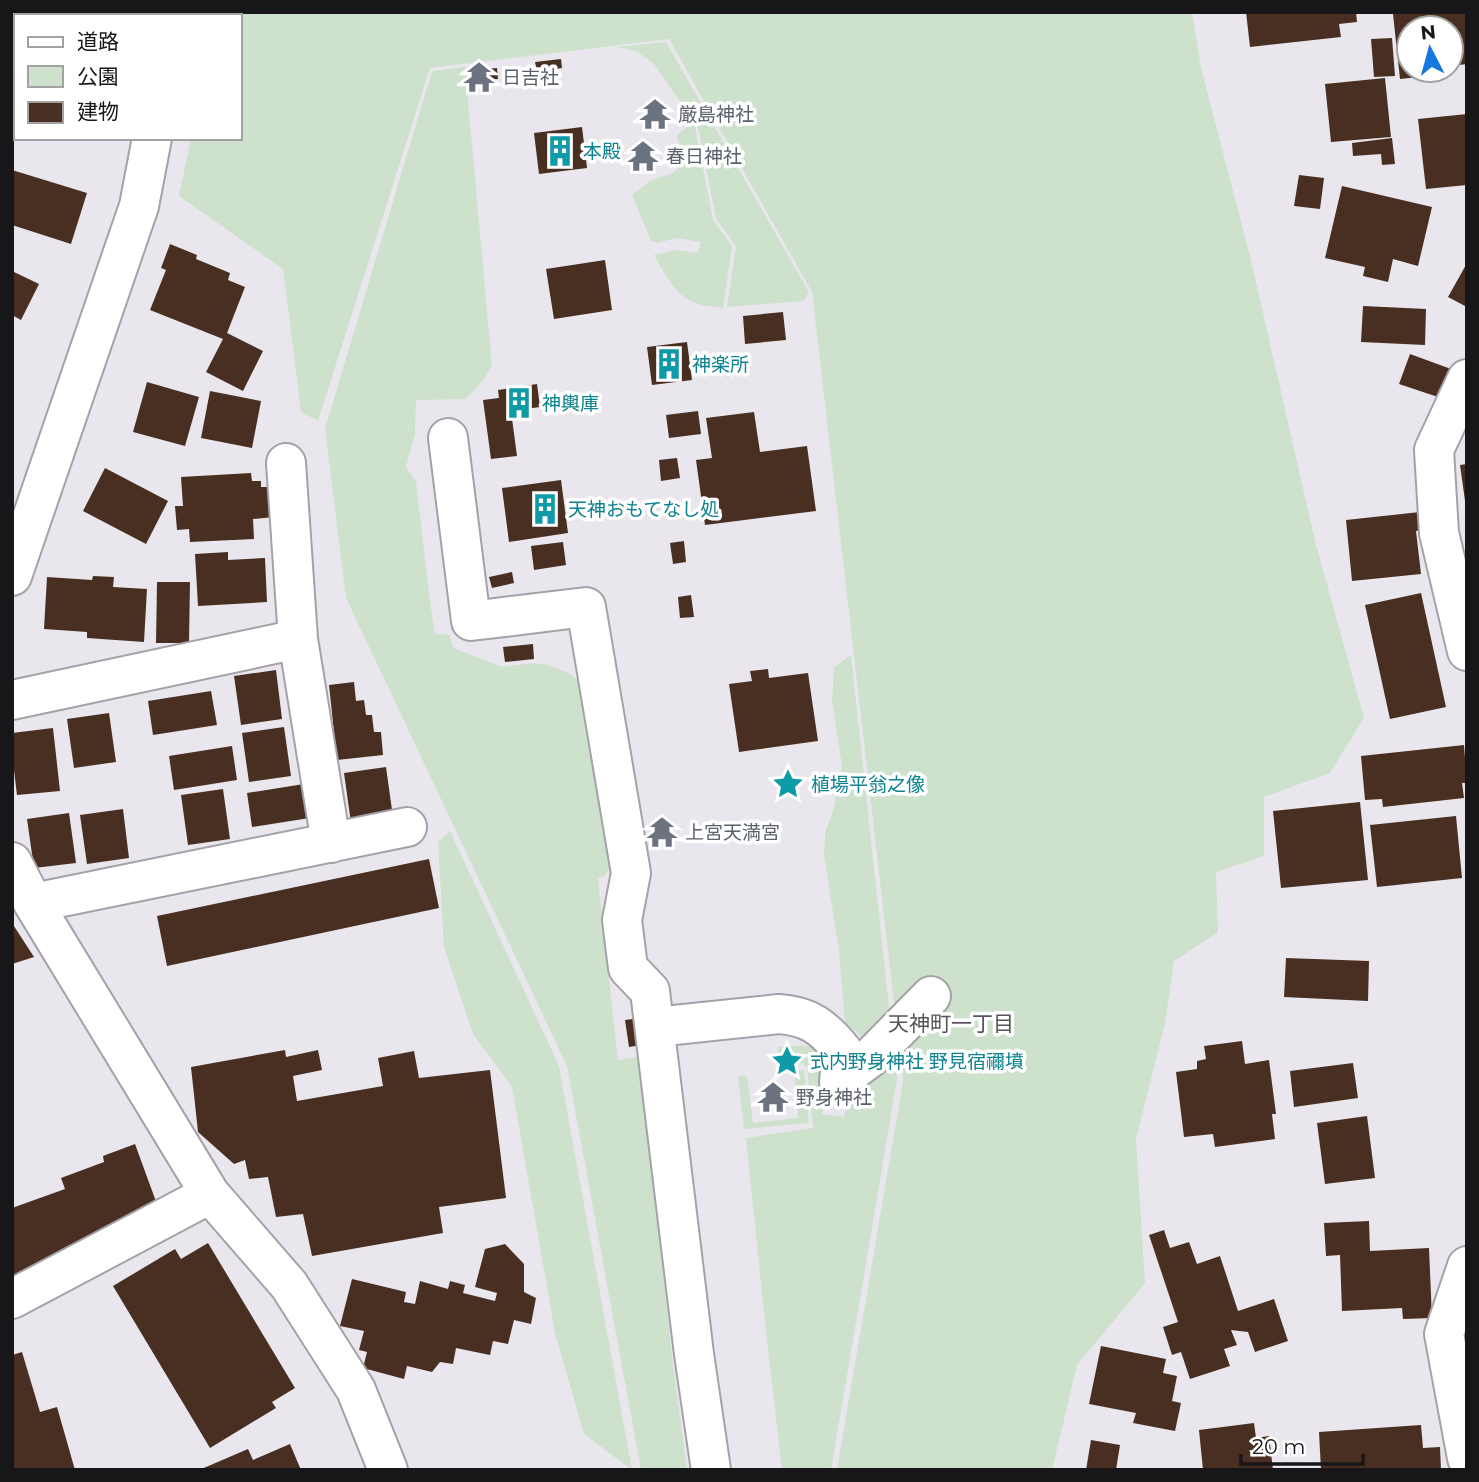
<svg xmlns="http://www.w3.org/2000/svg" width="1479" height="1482" viewBox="0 0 1479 1482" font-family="Montserrat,'Noto Sans JP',sans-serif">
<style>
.green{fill:#cee1cc}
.building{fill:#482f22}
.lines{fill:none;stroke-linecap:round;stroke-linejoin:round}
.minor-casing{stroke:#a4a2a8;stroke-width:42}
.minor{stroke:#fff;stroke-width:38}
.labels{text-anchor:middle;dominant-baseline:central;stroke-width:7;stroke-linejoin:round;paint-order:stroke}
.worship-label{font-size:19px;fill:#5b616d;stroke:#fff;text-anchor:start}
.culture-label{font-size:19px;fill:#0d838f;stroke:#fff;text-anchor:start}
.neighbourhood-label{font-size:21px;fill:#555358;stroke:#fff}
</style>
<rect width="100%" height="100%" fill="#e9e7ed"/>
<path class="green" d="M210,12H1192L1201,68L1251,260L1315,541L1364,718L1330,773L1264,797V856L1216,872L1218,932L1174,961L1165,1023L1136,1139L1145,1283L1077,1365L1052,1470H837L903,1081L812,292L669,39L430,68L318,421L301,412L283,269L179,196L191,138H240V16H210Z
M666,42L809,292L804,301L727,307L736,246L716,219L698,127L654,64L636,51L616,47Z
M465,67L492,366L485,378L466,399L416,400L415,434L406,467L416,481L430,602L435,634L450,635L453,648L503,667L534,663L549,665L572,675L581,685L612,866L604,876L598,879L618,1060L638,1057L640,1061L672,1356L687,1470H641L567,1066L346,598L325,429L432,71Z
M691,124L695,127L713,220L732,246L723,308C712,306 699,306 689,300C674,293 662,269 654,255L677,250L698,253L701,242L677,238L657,243L651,241L632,195L650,181L675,172L681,164L680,145L676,136Z
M851,655L897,1080L831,1470H782L765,1323L746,1138L813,1128L807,1068L802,1063L793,1064C790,1058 786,1058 779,1058L778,1047C794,1046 808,1043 823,1052L826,1081L822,1114L844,1117L850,1084L868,1046L858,1033L845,1023L839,951L824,855L825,833L833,811L842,766L832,701L834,667Z
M450,831L559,1066L632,1470L584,1434L555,1333L512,1087L473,1034L444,947L438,842Z
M804,1070L809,1123L744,1129L738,1076H747L753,1123L798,1118L794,1071Z"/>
<path class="building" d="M1246,12H1356L1357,22L1339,24L1341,37L1250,47Z
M1406,12H1467V64L1451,66V28H1409V70H1448L1449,74L1400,79L1393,14Z
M1392,38L1395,76L1374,77L1371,39Z
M561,59L562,68L555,69V71H537L535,62Z
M16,62V100L12,99V71Z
M497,68L498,79L475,81L474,70Z
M1385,78L1391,137L1331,142L1325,84Z
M1467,114V185L1426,189L1418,119Z
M582,127L587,168L539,174L534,133Z
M1392,138L1395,164L1382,165L1381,154L1353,156L1352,143Z
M646,149L650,158L639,163L636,154Z
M12,170L87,193L71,244L12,225Z
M1299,175L1324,178L1320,209L1294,206Z
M1342,186L1432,207L1418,266L1393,259L1388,282L1363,276L1365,267L1325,258Z
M170,244L197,255L196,259L230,273L228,280L245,287L227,333L263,351L243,391L206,372L223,339L150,310L166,270L161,268Z
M605,260L612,310L554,319L546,269Z
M1467,263V307L1448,297Z
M12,271L39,284L21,320L12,315Z
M1363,306L1426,309L1425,345L1361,342Z
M783,312L786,340L745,344L743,316Z
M687,342L692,380L652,385L647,347Z
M1410,354L1451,369L1441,398L1399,384Z
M147,382L199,397L185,446L133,432Z
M537,384L540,407L511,411L517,456L491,459L483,400L499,398L498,390Z
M210,391L261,401L252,448L201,438Z
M698,411L701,434L669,438L666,415Z
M754,412L760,452L807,446L816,511L705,525L696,460L712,458L706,418Z
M677,458L680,478L661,481L659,460Z
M1467,464V501H1465L1460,465Z
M105,468L168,501L146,544L83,511Z
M251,473L252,481H261V487H272L274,517L253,519L254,539L190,542L189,529L177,530L175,506H183L181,477Z
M561,480L568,533L509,542L502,488Z
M1420,512L1422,530L1416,531L1421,574L1352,581L1346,520Z
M684,541L686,562L673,564L670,543Z
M563,542L566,565L534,570L531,546Z
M228,552V560L265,558L267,602L198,606L195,554Z
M512,572L514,583L492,588L489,577Z
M93,576L114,577L113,587L147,589L144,642L87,638V632L44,629L47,577L92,580Z
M157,582H190L189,643H156Z
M1421,593L1446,707L1390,719L1365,605Z
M691,595L694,617L680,618L678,597Z
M533,644L534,659L505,662L503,647Z
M768,669L769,678L808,673L818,741L739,752L729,684L752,681L750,671Z
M276,670L282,719L241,725L234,676Z
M354,682L356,701L364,700L366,715H372L374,732H381L383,755L337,760L329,685Z
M211,691L217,725L153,735L148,701Z
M109,713L116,762L74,768L67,719Z
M284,727L291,776L249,782L242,733Z
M53,728L60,791L17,795L12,754V733Z
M1464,745L1467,783H1462L1464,798L1383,807L1382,799L1365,800L1361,756Z
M232,746L237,780L174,790L169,756Z
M386,767L393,817L351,823L344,773Z
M310,783L316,817L252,827L247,793Z
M223,789L230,839L188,845L181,795Z
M1360,802L1368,880L1281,888L1273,811Z
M123,809L129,858L87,864L80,815Z
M69,813L76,863L34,868L27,819Z
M1456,816L1462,878L1377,887L1370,825Z
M429,859L439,908L167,966L157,916Z
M12,923L34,957L12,964Z
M1286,958L1369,961L1368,1001L1284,997Z
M640,1018L643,1045L629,1047L625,1020Z
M1242,1041L1245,1064L1269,1060L1276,1114H1272L1275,1139L1215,1147L1213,1134L1184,1137L1176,1072L1197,1069V1061L1206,1059L1204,1046Z
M285,1050L286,1057L318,1050L322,1070L293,1076L297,1101L383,1086L378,1058L414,1051L419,1078L490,1070L506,1198L439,1207L443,1233L312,1256L303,1214L276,1217L268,1177L249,1179L245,1160L234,1164L198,1132L191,1067Z
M1353,1063L1358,1098L1294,1107L1290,1071Z
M779,1088L781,1104L767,1106L765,1089Z
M1367,1116L1375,1178L1325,1184L1317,1123Z
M135,1144L158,1207L12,1291V1208L65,1189L61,1178L104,1162L103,1156Z
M1369,1221L1370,1251L1429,1248L1432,1318L1403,1319L1402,1308L1342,1311L1340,1255L1326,1256L1324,1223Z
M1164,1230L1170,1248L1189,1242L1197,1264L1220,1256L1238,1311L1274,1299L1288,1341L1255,1352L1248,1332L1231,1330L1237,1345L1224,1349L1230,1366L1190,1379L1181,1352L1172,1355L1163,1327L1178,1322L1149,1235Z
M208,1243L295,1388L272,1402L276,1408L210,1448L113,1286L175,1249L181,1259Z
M505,1244L524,1264V1292L536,1298L531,1324L514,1320L508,1344L493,1341L490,1355L456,1348L453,1364L440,1362L432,1372L407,1366L404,1379L363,1368L367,1352L359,1350L364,1331L340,1326L352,1279L406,1292L404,1302L415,1304L420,1281L448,1289L450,1281L465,1285L463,1293L495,1301L497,1293L475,1287L485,1249Z
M1101,1346L1166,1359L1163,1373L1177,1376L1172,1401L1181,1403L1175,1431L1133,1423L1136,1413L1089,1404Z
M22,1352L40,1412L57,1407L75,1470H12V1355Z
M1254,1423L1256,1438L1269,1436L1273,1470H1203L1199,1430Z
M1421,1425L1423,1448L1440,1447L1441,1470H1321L1319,1432Z
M1091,1440L1120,1445L1116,1470H1086Z
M290,1444L301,1470H199L248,1449L253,1460Z"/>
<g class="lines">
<defs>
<path id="minor" d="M169,16V12
M1467,379L1434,450L1439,533L1467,651
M448,438L471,621L586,607L631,873L622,920L628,968L650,991L694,1354L711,1470
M286,463L298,639
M12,576L139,206L152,138
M12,700L298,639L331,843
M12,862L33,903L210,1194L289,1285L356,1390L388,1470
M33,903L407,827
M655,1027L779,1014C809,1016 823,1027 842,1050L839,1082
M842,1050L855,1069L870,1058L931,996
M1467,1266L1444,1334L1467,1458
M12,1299L210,1194"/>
</defs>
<use href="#minor" class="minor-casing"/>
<use href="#minor" class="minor"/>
</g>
<defs>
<symbol id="temple-bare" viewBox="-9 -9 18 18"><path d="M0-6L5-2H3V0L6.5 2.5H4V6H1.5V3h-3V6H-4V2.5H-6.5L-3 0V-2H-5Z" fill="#6b7280" stroke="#fff" stroke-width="2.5" paint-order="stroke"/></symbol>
<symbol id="building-bare" viewBox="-9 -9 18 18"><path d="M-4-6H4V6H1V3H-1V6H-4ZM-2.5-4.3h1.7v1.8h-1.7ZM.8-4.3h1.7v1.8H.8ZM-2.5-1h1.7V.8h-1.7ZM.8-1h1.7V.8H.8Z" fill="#0f9aa8" stroke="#fff" stroke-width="2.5" paint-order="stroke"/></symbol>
<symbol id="sight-bare" viewBox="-9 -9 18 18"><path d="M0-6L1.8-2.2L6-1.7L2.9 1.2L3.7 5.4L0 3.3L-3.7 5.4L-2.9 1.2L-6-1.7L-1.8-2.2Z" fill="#0f9aa8" stroke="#fff" stroke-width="2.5" paint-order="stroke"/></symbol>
</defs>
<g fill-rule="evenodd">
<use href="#temple-bare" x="457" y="55" width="44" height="44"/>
<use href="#temple-bare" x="633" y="92" width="44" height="44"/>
<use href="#building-bare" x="538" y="129" width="44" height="44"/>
<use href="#temple-bare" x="621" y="134" width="44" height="44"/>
<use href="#building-bare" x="647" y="342" width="44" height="44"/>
<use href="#building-bare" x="497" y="381" width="44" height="44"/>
<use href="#building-bare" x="523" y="487" width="44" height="44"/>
<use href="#sight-bare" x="766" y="762" width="44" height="44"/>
<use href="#temple-bare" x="640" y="810" width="44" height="44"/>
<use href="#sight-bare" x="765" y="1039" width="44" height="44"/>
<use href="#temple-bare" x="751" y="1075" width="44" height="44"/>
</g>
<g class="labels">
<g class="worship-label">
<text x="502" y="77">日吉社</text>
<text x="678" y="114">厳島神社</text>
<text x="666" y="156">春日神社</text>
<text x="685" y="832">上宮天満宮</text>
<text x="796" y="1097">野身神社</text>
</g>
<g class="culture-label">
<text x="583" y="151">本殿</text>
<text x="692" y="364">神楽所</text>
<text x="542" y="403">神輿庫</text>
<text x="568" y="509">天神おもてなし処</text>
<text x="811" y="784">植場平翁之像</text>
<text x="810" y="1061">式内野身神社 野見宿禰墳</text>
</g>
<g class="neighbourhood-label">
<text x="951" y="1023">天神町一丁目</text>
</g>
</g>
<rect width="1479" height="1482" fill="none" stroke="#171618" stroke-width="28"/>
<rect x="14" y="14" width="228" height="126" fill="#ffffff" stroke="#a2a2a3" stroke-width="2"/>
<rect x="28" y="37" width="35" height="10" fill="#ffffff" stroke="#a2a2a3" stroke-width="2"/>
<text x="77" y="49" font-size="21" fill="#171618">道路</text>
<rect x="28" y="66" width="35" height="21" fill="#cee1cc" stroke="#a2a2a3" stroke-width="2"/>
<text x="77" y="84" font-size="21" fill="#171618">公園</text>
<rect x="28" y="102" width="35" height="21" fill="#482f22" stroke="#a2a2a3" stroke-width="2"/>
<text x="77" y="119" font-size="21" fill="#171618">建物</text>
<g transform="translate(1430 49) rotate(354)"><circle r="33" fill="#ffffff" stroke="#a2a2a3" stroke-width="2"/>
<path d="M0-5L12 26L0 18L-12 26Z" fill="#1777e0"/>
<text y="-10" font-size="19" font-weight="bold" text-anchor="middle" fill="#171618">N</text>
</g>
<path d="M1241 1454v10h122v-10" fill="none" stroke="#171618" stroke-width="3.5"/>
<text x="1252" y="1454" font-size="21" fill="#171618" stroke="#ffffff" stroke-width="5" paint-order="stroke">20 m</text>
</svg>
